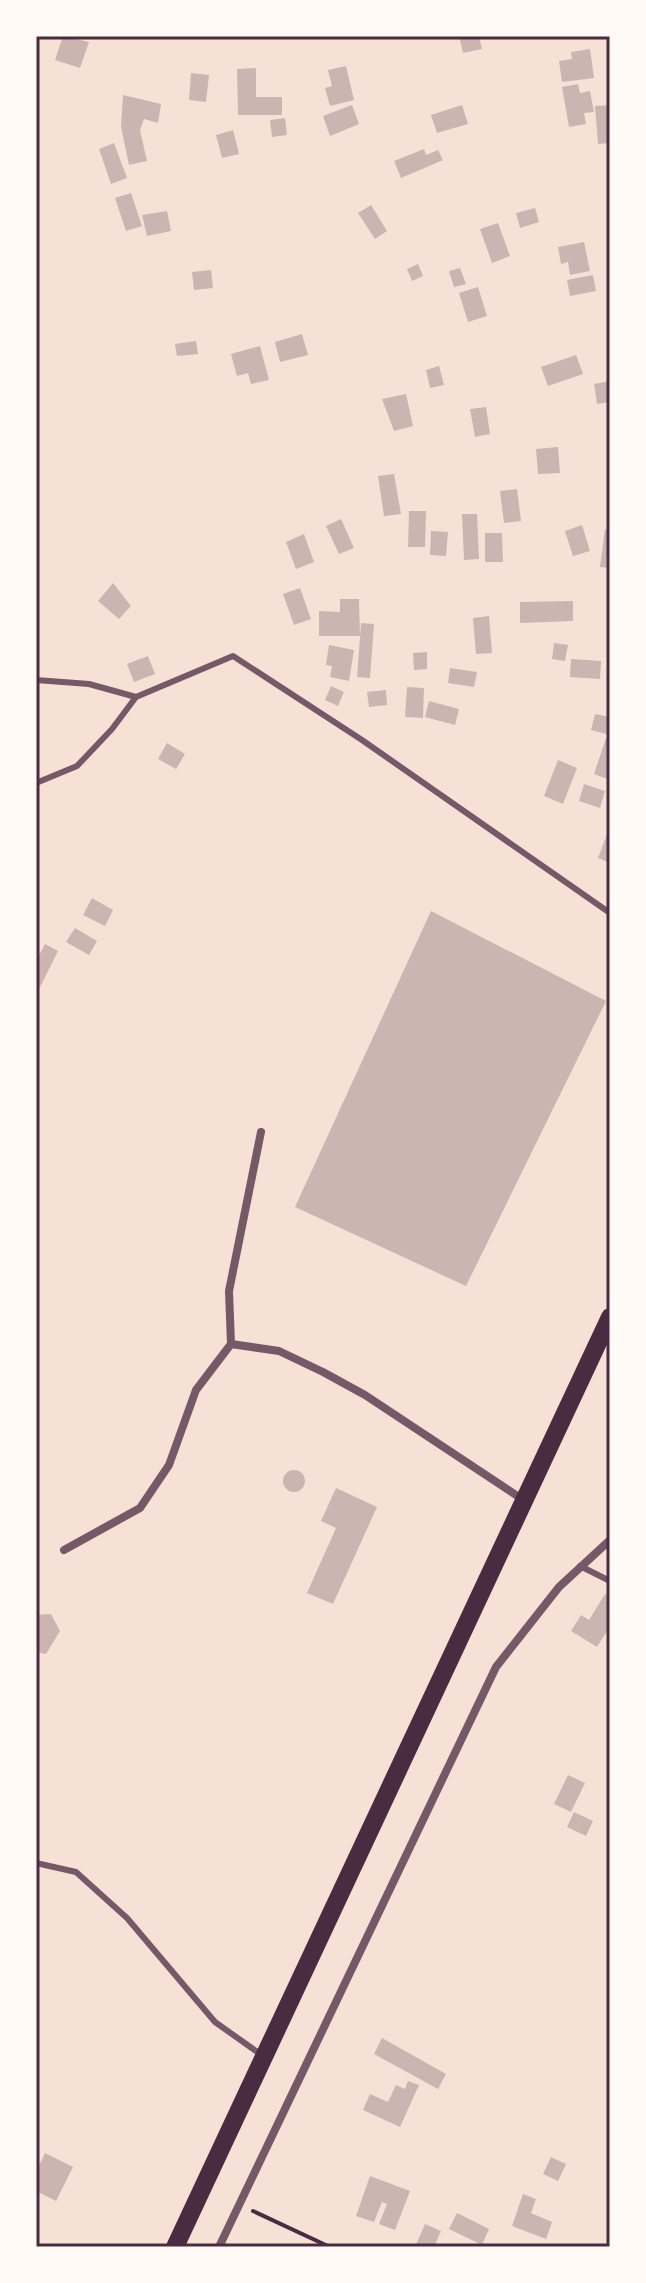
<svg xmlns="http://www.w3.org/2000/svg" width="646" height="2283" viewBox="0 0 646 2283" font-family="Mulish,sans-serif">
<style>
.building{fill:#ccb4b1}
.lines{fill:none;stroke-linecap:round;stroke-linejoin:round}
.path{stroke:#4a2c40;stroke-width:4}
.service{stroke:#755966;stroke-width:6}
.minor{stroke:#755966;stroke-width:8}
.trunk{stroke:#4a2c40;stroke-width:18}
.neatline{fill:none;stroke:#4a2c40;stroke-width:3}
</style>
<rect width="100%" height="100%" fill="#f7e1d7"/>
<path class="building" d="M63,36L89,42L80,68L55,60Z
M459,36H479L482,49L463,53Z
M590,49L594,78L562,82L559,61L572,59L571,52Z
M346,66L354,100L330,106L325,88L332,86L328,70Z
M256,68V97H282V115H238L237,69Z
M191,73L209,75L206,102L189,100Z
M578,84L580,93L590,91L594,112L584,113L586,124L569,127L562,87Z
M123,95L161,104L158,123L144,119L140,130L147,161L129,165L121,127Z
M352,105L359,124L330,136L323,116Z
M462,105L468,124L437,133L431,115Z
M610,105V143L598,144L595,106Z
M285,118L287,135L272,137L270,120Z
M233,130L239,154L222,158L216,135Z
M114,143L127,178L111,184L99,149Z
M424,149L426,155L438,150L443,160L401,178L394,161Z
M131,193L142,226L126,231L115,198Z
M371,205L387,231L375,239L358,213Z
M535,208L539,222L520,228L516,213Z
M167,211L171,231L147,236L142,215Z
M498,223L510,256L492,263L480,229Z
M584,242L590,271L570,275L568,262L561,264L558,247Z
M418,264L423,276L412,281L407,269Z
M460,268L466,284L454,287L449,271Z
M211,270L213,288L194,290L192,272Z
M593,275L596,291L570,296L567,280Z
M478,287L487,316L468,322L459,293Z
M302,334L308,355L280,362L275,342Z
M196,341L198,354L177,356L175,344Z
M260,346L269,380L251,384L248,373L237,376L231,354Z
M576,355L583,374L548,386L541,367Z
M439,366L444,385L430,388L426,370Z
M610,381V402L597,404L594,384Z
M406,394L413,426L394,431L382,399Z
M486,407L490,434L475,437L470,409Z
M558,447L560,473L538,474L536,449Z
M394,474L401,514L384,516L378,476Z
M517,489L521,521L504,523L500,491Z
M409,511H426L425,547H408Z
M462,514H477L479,559L464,560Z
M341,519L354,548L339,554L326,526Z
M582,525L590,551L573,556L565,531Z
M605,529L610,530V568L600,567Z
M431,531L448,532L446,556L430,555Z
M485,533H502L503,562H485Z
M304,534L314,562L296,569L286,542Z
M113,583L131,606L119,619L98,601Z
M300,588L311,619L294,625L283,594Z
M340,599H359L360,636H319V611L340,612Z
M573,601V621L520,623V602Z
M489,616L492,653L476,654L473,618Z
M361,623L374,624L370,678L357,677Z
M554,643L568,645L565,661L552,659Z
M329,645L354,650L349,681L330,677L332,666L326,665Z
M427,652V669L414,670L413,653Z
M148,656L155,674L134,682L127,664Z
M571,659L601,661L600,679L570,677Z
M450,668L477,672L474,687L448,683Z
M331,686L344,692L338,706L325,700Z
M407,687L424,688L423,718L405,717Z
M386,690L387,705L369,707L367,692Z
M429,701L459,709L455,725L425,717Z
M595,714L610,717V735L591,730Z
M606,738L610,739V780L594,774Z
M167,743L185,754L176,769L158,759Z
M558,760L577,768L563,804L544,796Z
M584,784L605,791L600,808L579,801Z
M610,826V863L598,858Z
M92,898L113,910L105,926L83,915Z
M431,911L606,1001L466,1286L295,1207Z
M75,928L97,941L89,955L66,942Z
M45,944L58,951L39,989L36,961Z
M283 1481a11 11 0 1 1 22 0a11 11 0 1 1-22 0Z
M336,1488L377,1507L333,1604L307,1593L336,1528L321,1521Z
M605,1594L610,1597V1626L597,1647L571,1631L581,1615L589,1620Z
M51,1614L60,1631L46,1654L36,1652V1615Z
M568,1775L585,1783L571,1812L554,1804Z
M574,1812L593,1821L586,1836L567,1827Z
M382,2038L446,2074L438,2089L374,2054Z
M408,2081L419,2085L400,2127L363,2110L370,2094L388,2102L396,2085L405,2089Z
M45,2153L73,2167L56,2201L36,2191V2172Z
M551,2157L566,2164L558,2181L543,2174Z
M370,2176L410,2191L395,2230L379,2224L387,2204L382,2202L374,2222L356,2216Z
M523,2194L536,2199L531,2213L552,2222L546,2239L512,2226Z
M457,2213L489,2229L482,2245L449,2229Z
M425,2224L441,2231L434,2247H415Z"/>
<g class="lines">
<path class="path" d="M253,2211L330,2247"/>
<path class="service" d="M36,680L89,684L136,697L233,656L362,740L610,913
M36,783L77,766L112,729L136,697
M580,1566L610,1581
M36,1863L76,1872L127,1918L215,2022L263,2056"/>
<path class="minor" d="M231,1344L279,1351L323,1372L365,1395L525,1501
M64,1550L140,1508L169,1465L196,1390L231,1344L229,1291L261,1132
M219,2247L496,1667L559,1587L610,1540"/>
<path class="trunk" d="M175,2247L610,1317"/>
</g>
<rect width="646" height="2283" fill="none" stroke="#fffaf5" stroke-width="76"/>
<rect x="38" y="38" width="570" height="2207" class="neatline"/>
</svg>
